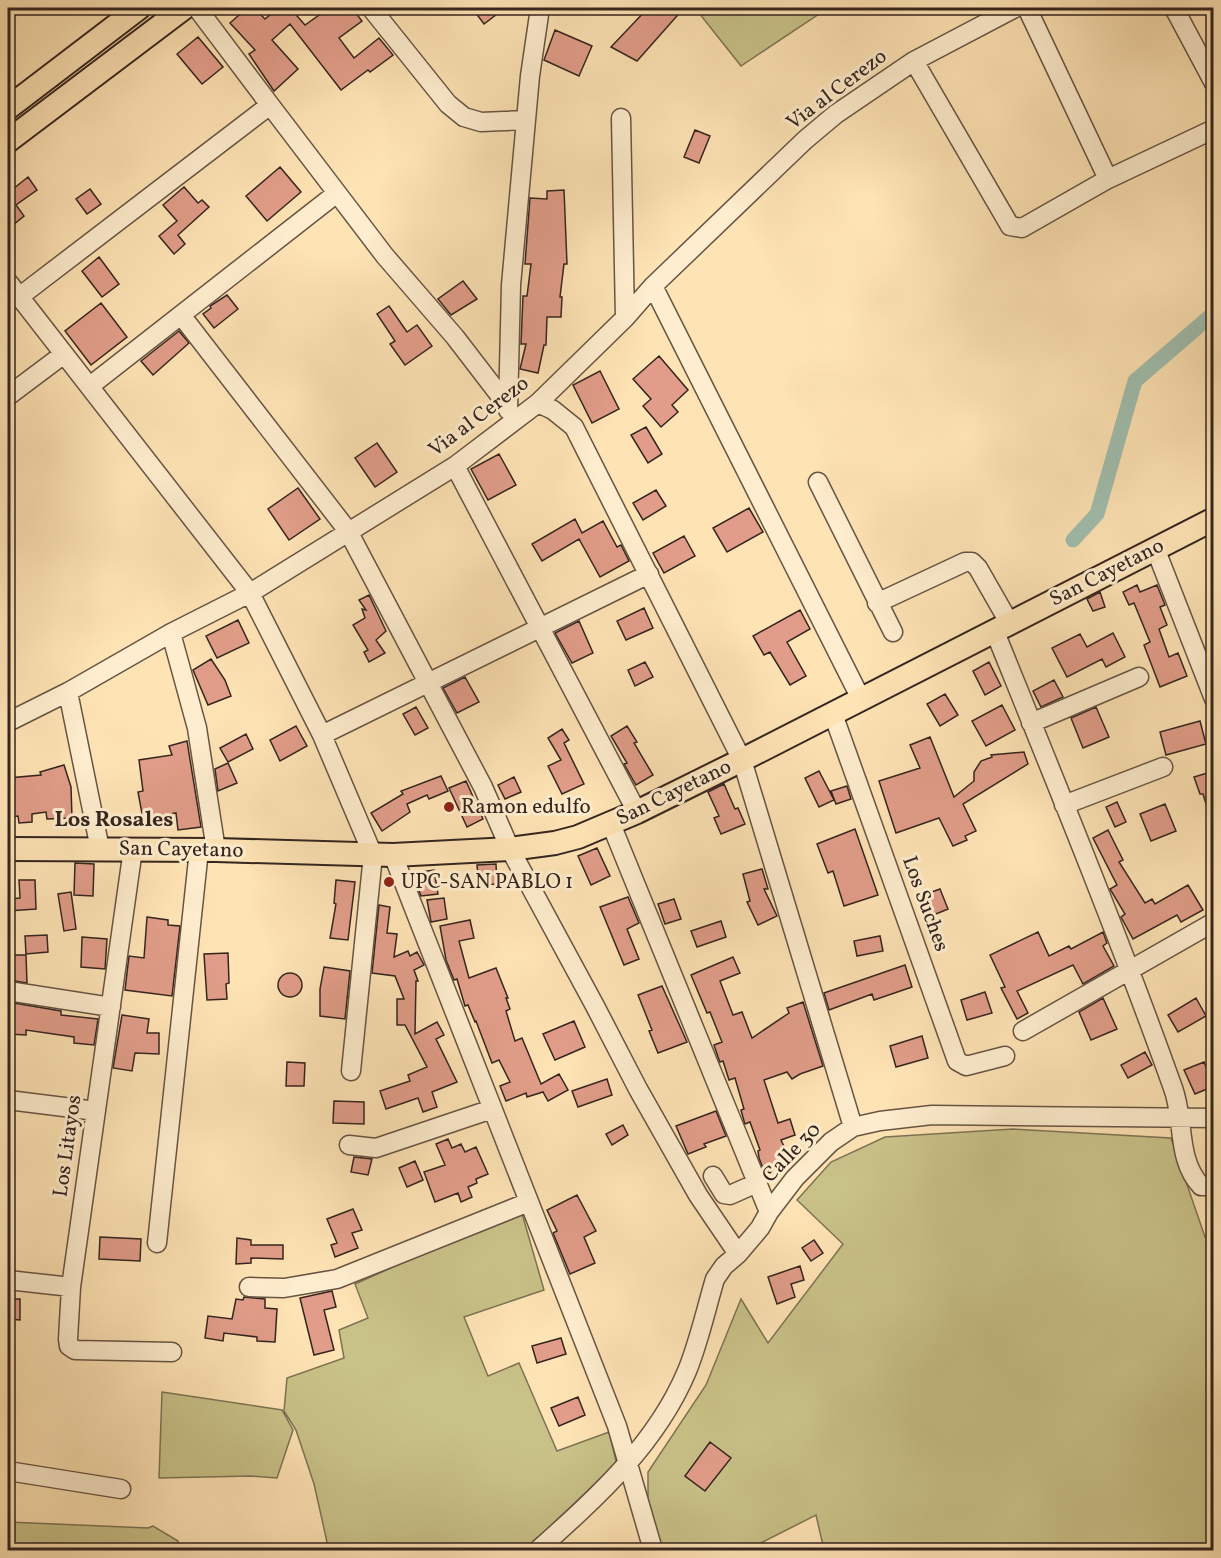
<svg xmlns="http://www.w3.org/2000/svg" width="1221" height="1558" viewBox="0 0 1221 1558" font-family="Vollkorn,serif">
<style>
.green{fill:#c8c188;stroke:#7e7354;stroke-width:1.5}
.lines{fill:none;stroke-linecap:round;stroke-linejoin:round}
.canal{stroke:#a0beae;stroke-width:15}
.building{fill:#e19d89;stroke:#35251f;stroke-width:1.5}
.minor-casing{stroke:#675444;stroke-width:21}
.major-casing{stroke:#35251f;stroke-width:26}
.minor{stroke:#feedce;stroke-width:18}
.major{stroke:#fee3b4;stroke-width:22}
.poi-dot{fill:#8f2418;stroke:#feedce;stroke-width:2}
.labels{text-anchor:middle;dominant-baseline:central;stroke-width:6;stroke-linejoin:round;paint-order:stroke}
.street-label{font-size:21px;fill:#35251f;stroke:#feedce}
.poi-label{font-size:21px;fill:#35251f;stroke:#feedce;text-anchor:start}
.neighbourhood-label{font-size:22px;font-weight:bold;fill:#35251f;stroke:#feedce}
</style>
<rect width="100%" height="100%" fill="#fee3b4"/>
<filter id="stains"><feTurbulence type="fractalNoise" baseFrequency=".00333" numOctaves="4"/><feColorMatrix values="0 0 0 0 .2 0 0 0 0 .09 0 0 0 0 .02 0 0 0 .5 -.17"/></filter>
<radialGradient id="worn" r=".72"><stop offset=".6" stop-color="#630" stop-opacity="0"/><stop offset="1" stop-color="#630" stop-opacity=".3"/></radialGradient>
<path class="green" d="M695,8H828L741,66Z
M1013,1129L1171,1138L1205,1237L1213,1236V1550H824L816,1515L747,1550H662L648,1507V1472L706,1385L741,1299L768,1343L843,1244L797,1200L831,1162L885,1137Z
M521,1210L544,1290L464,1317L488,1376L519,1363L557,1451L609,1432L619,1473L530,1550H327V1542L314,1484L296,1430L284,1411L287,1378L344,1358L339,1330L368,1318L355,1284Z
M162,1392L282,1410L293,1430L277,1478L251,1476L159,1478Z
M8,1522L148,1528L153,1526L178,1541V1550H8Z"/>
<g class="lines">
<path class="canal" d="M1073,540L1097,514L1135,381L1214,313"/>
</g>
<path class="building" d="M247,8H254L265,19L278,8H290L305,25L329,8H352L362,21L339,38L354,58L379,38L393,55L370,72L368,70L341,90L290,24L272,40L298,69L274,91L249,54L255,50L230,23Z
M472,8H505L484,24Z
M648,8H684L637,61L611,47Z
M555,30L592,46L579,76L544,60Z
M198,37L223,67L202,84L177,54Z
M695,130L710,136L699,163L684,157Z
M280,167L301,192L267,221L246,196Z
M28,177L37,190L16,205L24,216L8,229V193Z
M184,187L198,203L202,200L209,207L178,235L185,244L174,254L159,236L177,221L163,205Z
M90,189L101,204L87,214L76,199Z
M564,190L567,264H564L560,297H562L561,317H547L546,345H544L538,373L520,369L526,344H521L523,296H527L531,264H525L530,198L547,199V191Z
M99,257L119,284L102,297L82,271Z
M463,281L477,299L451,315L438,299Z
M227,295L238,309L214,328L203,314L211,308L210,306Z
M101,303L127,337L91,365L65,331Z
M389,306L407,332L417,325L432,346L405,365L390,344L395,341L377,314Z
M179,331L189,343L153,375L141,361Z
M659,356L688,390L672,405L678,412L661,427L643,406L651,399L633,379Z
M600,371L619,409L592,423L573,385Z
M646,427L662,454L648,463L631,435Z
M377,443L397,472L375,487L355,458Z
M499,454L516,485L488,500L471,469Z
M298,488L320,519L289,540L268,509Z
M656,490L666,506L643,520L633,503Z
M749,508L763,532L727,552L713,528Z
M575,519L582,533L603,521L617,547L621,545L629,561L600,577L579,539L542,561L532,544Z
M684,536L695,556L664,573L653,553Z
M1137,585L1140,592L1157,585L1165,605L1160,607L1167,625L1159,629L1169,657L1178,653L1187,676L1160,687L1144,645L1150,642L1134,603L1129,605L1123,592Z
M1100,592L1105,607L1093,611L1087,599Z
M369,595L386,631L376,640L385,653L369,662L364,652L368,650L353,625L365,618L362,609L366,610L359,600Z
M644,608L653,628L626,640L617,621Z
M800,610L810,629L787,642L806,676L790,685L770,652L764,655L753,636Z
M238,620L249,643L217,658L206,636Z
M579,621L593,653L572,663L555,633Z
M1113,633L1125,657L1106,667L1102,659L1067,677L1052,648L1080,634L1087,647Z
M211,659L225,680L231,696L208,705L193,670Z
M645,662L653,677L635,686L628,670Z
M989,662L1001,686L985,695L973,671Z
M465,677L479,702L457,713L443,688Z
M1054,680L1063,697L1041,707L1033,691Z
M945,694L958,715L940,726L927,704Z
M1002,705L1015,730L986,746L972,721Z
M416,707L428,728L415,735L403,714Z
M1096,707L1109,737L1083,748L1071,718Z
M1200,721L1206,744L1166,755L1160,732Z
M296,726L307,746L280,761L270,740Z
M627,726L637,742L634,743L653,775L636,785L624,764L627,763L611,736Z
M562,729L569,740L564,743L584,784L562,794L548,766L561,760L548,738Z
M246,734L253,749L228,762L220,748Z
M930,737L954,797L974,781V772L981,761L992,757L991,755L1024,752L1028,764L963,804L976,831L965,836L967,840L953,846L939,818L896,833L879,781L920,768L910,745Z
M187,741L201,827L178,830L176,813L143,819L138,792L143,791L139,760L172,755L169,746Z
M228,763L237,783L218,791L215,769Z
M64,765L71,787L72,818L47,819L46,812L32,814V822L19,823L18,816L8,817V778L41,775L40,772Z
M819,771L834,800L819,807L805,778Z
M1214,771V819L1211,820L1203,794H1200L1194,777Z
M441,776L448,791L429,799L427,795L407,804L410,812L382,831L371,813L403,794L401,791Z
M514,777L521,792L505,799L498,785Z
M466,781L483,819L467,827L449,788Z
M724,784L735,809L738,808L745,824L721,834L714,818L719,816L708,792Z
M847,786L851,799L836,804L831,791Z
M1117,802L1126,822L1115,827L1106,807Z
M1165,804L1176,831L1151,841L1140,814Z
M855,829L878,895L844,906L833,871L828,873L817,844Z
M1108,830L1123,860L1119,862L1145,903L1152,899L1155,904L1188,885L1203,910L1181,922L1177,915L1133,939L1121,917L1125,914L1110,889L1117,885L1093,838Z
M597,848L610,876L591,885L578,856Z
M75,863L94,864L93,896L74,895Z
M496,864L497,884L479,885L477,865Z
M762,869L768,889H764L777,916L758,925L747,902L750,901L743,874Z
M434,870L438,894L421,896L412,873Z
M19,880H35L36,909L8,911V899L20,898Z
M336,880L355,882L348,940L330,938L336,904L334,903Z
M940,889L948,909L926,918L918,897Z
M71,892L76,929L64,931L58,894Z
M628,897L639,923L627,929L639,959L624,965L600,907Z
M444,898L447,919L431,922L427,900Z
M674,899L681,919L665,924L658,904Z
M379,905L390,907L387,933L397,934L394,957L408,951L410,956L417,952L424,965L414,970L418,981H416L415,1034L437,1022L444,1035L436,1039L457,1082L432,1092L437,1107L423,1112L418,1098L386,1109L380,1091L410,1081L408,1075L427,1067L405,1025H397V999H404L395,976L372,973Z
M147,917L168,920V925L180,926L172,996L125,990L129,956L144,958Z
M470,920L474,938L459,941L469,978L496,968L508,998H506L510,1009L506,1011L515,1041L522,1038L541,1084L559,1074L568,1090L548,1101L543,1092L527,1097L526,1093L506,1101L500,1086L510,1082L499,1060L492,1063L476,1021L475,1022L468,1005L465,1006L457,979L454,980L446,960L440,926Z
M721,921L726,937L697,947L691,931Z
M1038,932L1049,956L1069,946L1071,949L1103,932L1107,943L1103,946L1114,966L1083,984L1073,965L1017,991L1028,1013L1017,1019L1001,988L1005,987L990,955Z
M47,935L48,952L26,954L25,936Z
M880,936L883,951L857,956L854,941Z
M82,937L107,939L105,969L81,967Z
M228,953L229,983L226,984L227,999L207,1000L204,954Z
M8,955H26L27,983L9,980Z
M733,957L740,973L720,981L733,1015L742,1012L752,1038L789,1013L787,1008L803,1002L823,1066L800,1074L792,1079L787,1072L764,1080L778,1123L790,1119L795,1135L781,1140L787,1153L770,1173L764,1171L759,1158L758,1151L760,1150L750,1122L745,1124L744,1121L741,1110L744,1109L735,1078L729,1080L723,1061L720,1062L718,1057L714,1045L722,1042L710,1012L707,1013L691,975Z
M905,965L912,987L874,1000L872,994L829,1010L824,993Z
M324,967L350,971L345,1019L320,1016V989Z
M278 985a12 12 0 1 1 24 0a12 12 0 1 1-24 0Z
M662,986L687,1042L658,1053L649,1031L652,1030L638,995Z
M985,992L992,1013L967,1020L961,1000Z
M1103,998L1117,1029L1091,1040L1079,1012Z
M1196,998L1206,1016L1178,1032L1168,1015Z
M8,1002L61,1011V1015L98,1019L94,1045L74,1043V1037L26,1030V1035L8,1034Z
M122,1015L149,1019L147,1033H159V1054L135,1053L132,1071L113,1068Z
M574,1021L585,1047L555,1060L543,1034Z
M922,1036L928,1058L896,1067L890,1046Z
M1145,1052L1152,1065L1128,1078L1121,1065Z
M287,1062L305,1063L304,1086H286Z
M1204,1062L1214,1086L1195,1094L1184,1070Z
M607,1079L612,1095L578,1107L572,1091Z
M334,1101L364,1102V1124L333,1123Z
M716,1111L726,1136L704,1144L706,1147L688,1154L676,1126Z
M623,1125L628,1135L612,1145L606,1134Z
M448,1139L452,1148L461,1144L465,1152L476,1147L488,1174L476,1179L477,1183L468,1187L472,1197L461,1202L458,1193L435,1202L424,1172L445,1165L436,1144Z
M354,1157L372,1159L368,1175L351,1172Z
M415,1161L423,1180L407,1187L399,1168Z
M577,1195L596,1231L584,1237L595,1263L570,1274L553,1233L557,1231L547,1210Z
M353,1209L362,1230L352,1233L358,1248L335,1257L331,1245L337,1243L327,1219Z
M100,1237L141,1239L140,1261L99,1259Z
M237,1238L251,1240V1245H283V1259L251,1258V1263L236,1264Z
M814,1240L823,1253L811,1261L802,1248Z
M800,1266L804,1280L791,1284L795,1297L777,1304L768,1277Z
M332,1291L336,1307L324,1310L334,1350L314,1355L300,1298Z
M244,1297L265,1299V1308L277,1309L275,1342L257,1341V1337L224,1333L223,1341L205,1338L208,1316L232,1319L236,1299L243,1300Z
M8,1299H20V1320L8,1319Z
M561,1338L566,1354L537,1363L532,1346Z
M578,1397L585,1415L559,1426L551,1408Z
M710,1442L731,1458L705,1491L685,1476Z"/>
<g class="lines">
<defs>
<path id="minor" d="M197,8L270,105L385,256L455,337L508,406
M371,8L448,104L464,117L481,122L526,120
M1027,8L1108,179
M1174,8L1214,83
M914,61L1010,226L1022,228L1108,179L1214,129
M621,118L625,318
M8,282L250,593L322,735L373,855L351,1071
M653,286L861,699
M19,297L270,105
M181,315L348,531L483,787L510,849L595,1006L638,1089L698,1195L738,1254
M90,386L337,193
M8,396L64,354
M538,403L553,410L574,427L742,760L853,1127
M508,410L511,285L530,76L540,8
M455,466L637,812
M818,482L893,632
M1155,548L1214,699
M877,603L965,562H972L978,568L1010,624
M995,632C1056,783 1118,934 1173,1088C1185,1120 1176,1159 1201,1186H1214
M171,633L197,728L216,850
M68,692L100,849
M833,714L957,1061L966,1066L1005,1056
M8,722L68,692L171,633L250,593L455,466L538,403L625,318L653,286L805,140L836,114L914,61L1015,8
M1031,723L1139,677
M322,735L649,574
M1064,805L1163,767
M611,824L769,1212
M133,849L71,1287L68,1339L69,1346L75,1350L172,1352
M393,855L617,1426L653,1550
M8,991L111,1007
M1023,1031L1214,922
M8,1100L96,1111
M349,1145L376,1148L492,1109
M713,1176L724,1194L730,1195L757,1183
M157,1243L199,850
M8,1280L71,1287
M249,1287L284,1288L337,1279L529,1202
M8,1471L121,1489
M538,1550C596,1498 656,1445 687,1371C699,1342 706,1309 715,1279L724,1266L738,1254L760,1228L769,1212L795,1178L831,1142L853,1127L880,1121L932,1115L1214,1118"/>
<path id="major" d="M8,108L139,8
M8,141L184,8
M8,849L216,850L393,855L510,849L555,843L578,837L637,812L742,760L1214,519"/>
</defs>
<use href="#minor" class="minor-casing"/>
<use href="#major" class="major-casing"/>
<use href="#minor" class="minor"/>
<use href="#major" class="major"/>
</g>
<g class="poi-dot">
<circle cx="449" cy="807" r="6"/>
<circle cx="389" cy="882" r="6"/>
</g>
<g class="labels">
<g class="street-label">
<text transform="translate(837 90) rotate(-37)">Via al Cerezo</text>
<text transform="translate(479 417) rotate(-37)">Via al Cerezo</text>
<text transform="translate(1107 573) rotate(-27)">San Cayetano</text>
<text transform="translate(674 793) rotate(-26)">San Cayetano</text>
<text transform="translate(181 850) rotate(1)">San Cayetano</text>
<text transform="translate(925 904) rotate(70)">Los Suches</text>
<text transform="translate(68 1146) rotate(-82)">Los Litayos</text>
<text transform="translate(792 1153) rotate(-46)">Calle 30</text>
</g>
<g class="poi-label">
<text x="461" y="807">Ramon edulfo</text>
<text x="401" y="882">UPC-SAN PABLO 1</text>
</g>
<g class="neighbourhood-label">
<text x="114" y="820">Los Rosales</text>
</g>
</g>
<rect width="1221" height="1558" fill="none" stroke="#fee3b4" stroke-width="30"/>
<rect x="9" y="9" width="1203" height="1540" fill="none" stroke="#35251f" stroke-width="3"/>
<rect x="15" y="15" width="1191" height="1528" fill="none" stroke="#35251f" stroke-width="1.5"/>
<rect width="100%" height="100%" filter="url(#stains)"/>
<rect width="100%" height="100%" fill="url(#worn)"/>
</svg>
